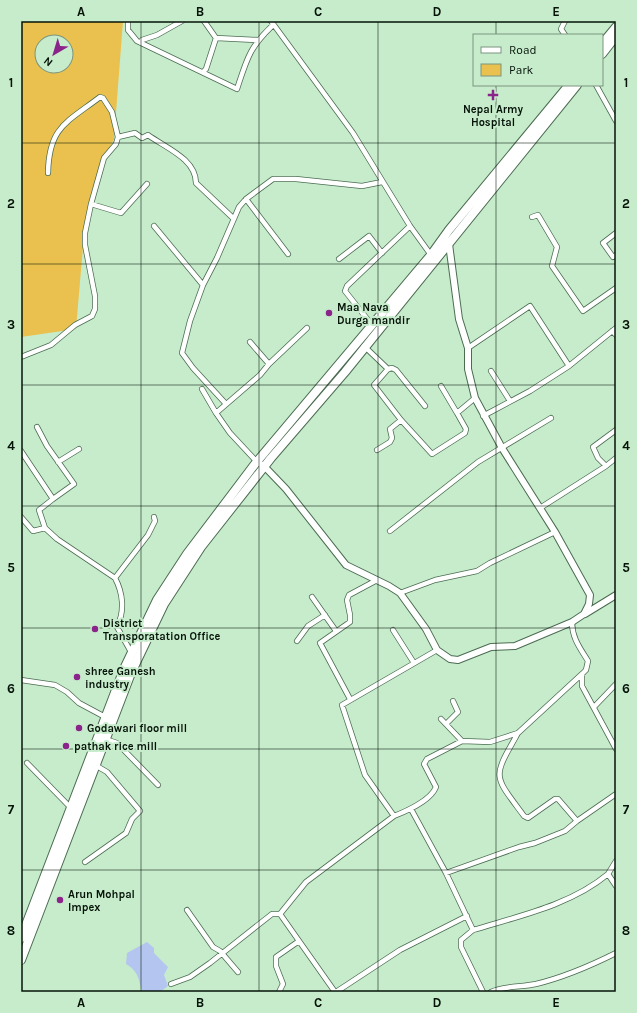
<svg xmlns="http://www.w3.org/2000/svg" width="637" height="1013" viewBox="0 0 637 1013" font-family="Karla,sans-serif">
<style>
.green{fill:#eac14e;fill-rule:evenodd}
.water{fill:#b4c5ef}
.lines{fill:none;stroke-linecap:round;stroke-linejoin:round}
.street-casing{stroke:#4b6c51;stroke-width:6}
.secondary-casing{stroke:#4b6c51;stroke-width:8}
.highway-casing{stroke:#4b6c51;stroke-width:10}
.street{stroke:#fff;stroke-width:4.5}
.secondary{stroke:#fff;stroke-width:6}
.highway{stroke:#fff;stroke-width:8}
.grid{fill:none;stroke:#061308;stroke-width:1;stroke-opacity:0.55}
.poi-dot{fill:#8b248a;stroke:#c7eccc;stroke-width:1.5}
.labels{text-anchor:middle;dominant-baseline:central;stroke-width:4;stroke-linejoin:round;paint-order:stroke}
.poi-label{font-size:11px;font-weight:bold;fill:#061308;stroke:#c7eccc;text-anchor:start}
.neatline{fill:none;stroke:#061308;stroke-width:1.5}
.grid-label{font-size:13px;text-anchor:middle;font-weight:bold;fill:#061308}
</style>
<rect width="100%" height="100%" fill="#c7eccc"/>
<path class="green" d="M123,21L114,139L107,153L84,235L76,329L21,337V22ZM42,42H66V66H42Z"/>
<path class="water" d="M147,942L154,948V953L168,967L164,975L168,986L160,992H142C139,979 138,971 126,964L127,953Z"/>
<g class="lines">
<defs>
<path id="street" d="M128,21V30L137,41L237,89C247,59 249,48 272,26
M204,21L216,38L258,40
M271,21L353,133L410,226L431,255
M565,21L561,29L565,35
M141,43L142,40L157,35L182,21
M202,72H203L206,69L216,38
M596,85L616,121
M118,137L135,133L142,138L148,135C166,148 196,159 196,183L234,219
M246,199L288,254
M91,204L121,213L147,184
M532,217L538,215L557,247L552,266L583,311L616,288
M154,226L203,285
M616,233L603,243L613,257L616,255
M339,259L369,236L382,253
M372,325L345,291L347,286L410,226
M612,331L616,335
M250,342L269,364L260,375L216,413L230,433L257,462
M364,346L388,369L392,368L396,370L425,406
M468,348L530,306L569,366L616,328
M21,357L51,345L75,325L92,316L95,309V296L85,245V233L91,204L104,158L116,144L118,137L112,112L103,98L100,97C66,123 49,127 48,173
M269,364L307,328
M388,369L374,385L401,420L432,454L465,433L466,429L457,413L475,398
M491,371L510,401
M441,386L457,413
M202,389L216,413
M226,404L193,368L182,353L190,321L203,285L217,258L239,207L246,199L273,179H296L362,186L382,182
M483,416L530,391L569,366
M37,427L47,446L74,484L53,499
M377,450L390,442L392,438L390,429L401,420
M21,451L53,499L39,510L45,528
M58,462L79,449
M606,466L616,458
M540,508L606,466L598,458L593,447L616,430
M21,517L33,531L45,528L57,539L115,578C123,593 125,611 117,627L131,652
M390,531L478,462L551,418
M115,578L148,535L155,521L154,517
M400,593L435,580L477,571L490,563L555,532
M312,597L336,631
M572,622C572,638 580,648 588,661L586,670L582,674V686L616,749
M393,630L414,663
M297,641L308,626L325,615
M437,650L342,705L365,775L394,816C407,811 431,800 436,787L424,764L427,759L462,741L490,742L518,733L582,674
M21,680L55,685L67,692L79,703L107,718
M350,699L320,643L350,622V615L347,600L349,595L377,580
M594,707L616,684
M441,719L462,741
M446,724L458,712L453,701
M518,733C492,779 493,774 524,816L528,818L555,799H558L577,821
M105,739L117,743L158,785
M27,763L70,807
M411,809L446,873L473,930C519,916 571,905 608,874
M616,861L608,874L616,886
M85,862L126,833L132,819L140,811L107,772L95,765
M446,873L519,847L535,843L565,831L577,821L616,794
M187,910L213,947L220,951L238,972
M473,930L461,940V947L483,992
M171,984L190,977L210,963L272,914H280
M279,992L283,984L276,966V957L299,941
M335,992L280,914L306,882L394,816
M336,992L400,950L467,916
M491,992C502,986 522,987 536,984C565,977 590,966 616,953"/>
<path id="secondary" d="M257,462L264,466L286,489L346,565L389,586L400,593L426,629L437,650L450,659L458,660L491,647L515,646L572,622L584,614L589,604L590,595L555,532L502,448L475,398L468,369V348L459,319L449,244
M585,614L616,595"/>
<path id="highway" d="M602,44L616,27
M602,54L616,36
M21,938L124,669L157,600L187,554L255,464L431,255L449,230L569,85
M21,960L131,673L164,604L201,547L271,458L345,372L577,85"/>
</defs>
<use href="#street" class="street-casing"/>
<use href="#secondary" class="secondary-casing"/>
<use href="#highway" class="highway-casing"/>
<use href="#street" class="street"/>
<use href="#secondary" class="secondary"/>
<use href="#highway" class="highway"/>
</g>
<path class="grid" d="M141,21V992M259,21V992M378,21V992M496,21V35M496,85V992M21,143H616M21,264H616M21,385H616M21,506H616M21,628H616M21,749H616M21,870H616"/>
<g class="poi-dot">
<path d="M491 89h4v4h4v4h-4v4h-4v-4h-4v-4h4z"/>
<circle cx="329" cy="313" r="4"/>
<circle cx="95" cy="629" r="4"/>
<circle cx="77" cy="677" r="4"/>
<circle cx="79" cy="728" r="4"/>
<circle cx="66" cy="746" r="4"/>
<circle cx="60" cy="900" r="4"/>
</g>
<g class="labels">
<g class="poi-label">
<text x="493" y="109" text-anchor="middle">Nepal Army<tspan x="493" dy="13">Hospital</tspan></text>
<text x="337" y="307">Maa Nava<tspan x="337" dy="13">Durga mandir</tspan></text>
<text x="103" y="623">District<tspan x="103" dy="13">Transporatation Office</tspan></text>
<text x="85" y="671">shree Ganesh<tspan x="85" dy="13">industry</tspan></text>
<text x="87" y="728">Godawari floor mill</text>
<text x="74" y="746">pathak rice mill</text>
<text x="68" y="894">Arun Mohpal<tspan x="68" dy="13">Impex</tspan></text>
</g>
</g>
<rect width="637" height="1013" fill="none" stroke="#c7eccc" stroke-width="44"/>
<rect x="473" y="34" width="130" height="52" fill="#c7eccc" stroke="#7a957e"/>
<rect x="481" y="47" width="20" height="6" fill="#ffffff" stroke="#7a957e"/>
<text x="509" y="54" font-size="12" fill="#061308">Road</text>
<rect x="481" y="64" width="20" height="12" fill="#eac14e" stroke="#7a957e"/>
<text x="509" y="74" font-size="12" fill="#061308">Park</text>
<g transform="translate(54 54) rotate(218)"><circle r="19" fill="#c7eccc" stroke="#7a957e"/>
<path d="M0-3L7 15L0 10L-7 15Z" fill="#8b248a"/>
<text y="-6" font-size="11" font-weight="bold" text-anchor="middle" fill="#061308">N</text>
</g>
<rect x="22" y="22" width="593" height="969" class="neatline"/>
<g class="grid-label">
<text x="81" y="16">A</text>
<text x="200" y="16">B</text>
<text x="318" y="16">C</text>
<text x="437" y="16">D</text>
<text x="556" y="16">E</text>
<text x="11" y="87">1</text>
<text x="626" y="87">1</text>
<text x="11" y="208">2</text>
<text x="626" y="208">2</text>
<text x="11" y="329">3</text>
<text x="626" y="329">3</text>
<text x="11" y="450">4</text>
<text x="626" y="450">4</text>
<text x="11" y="572">5</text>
<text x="626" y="572">5</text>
<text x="11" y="693">6</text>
<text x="626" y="693">6</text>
<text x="11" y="814">7</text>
<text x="626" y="814">7</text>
<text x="11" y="935">8</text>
<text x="626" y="935">8</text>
<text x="81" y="1007">A</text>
<text x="200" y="1007">B</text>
<text x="318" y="1007">C</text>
<text x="437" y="1007">D</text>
<text x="556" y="1007">E</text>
</g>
</svg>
